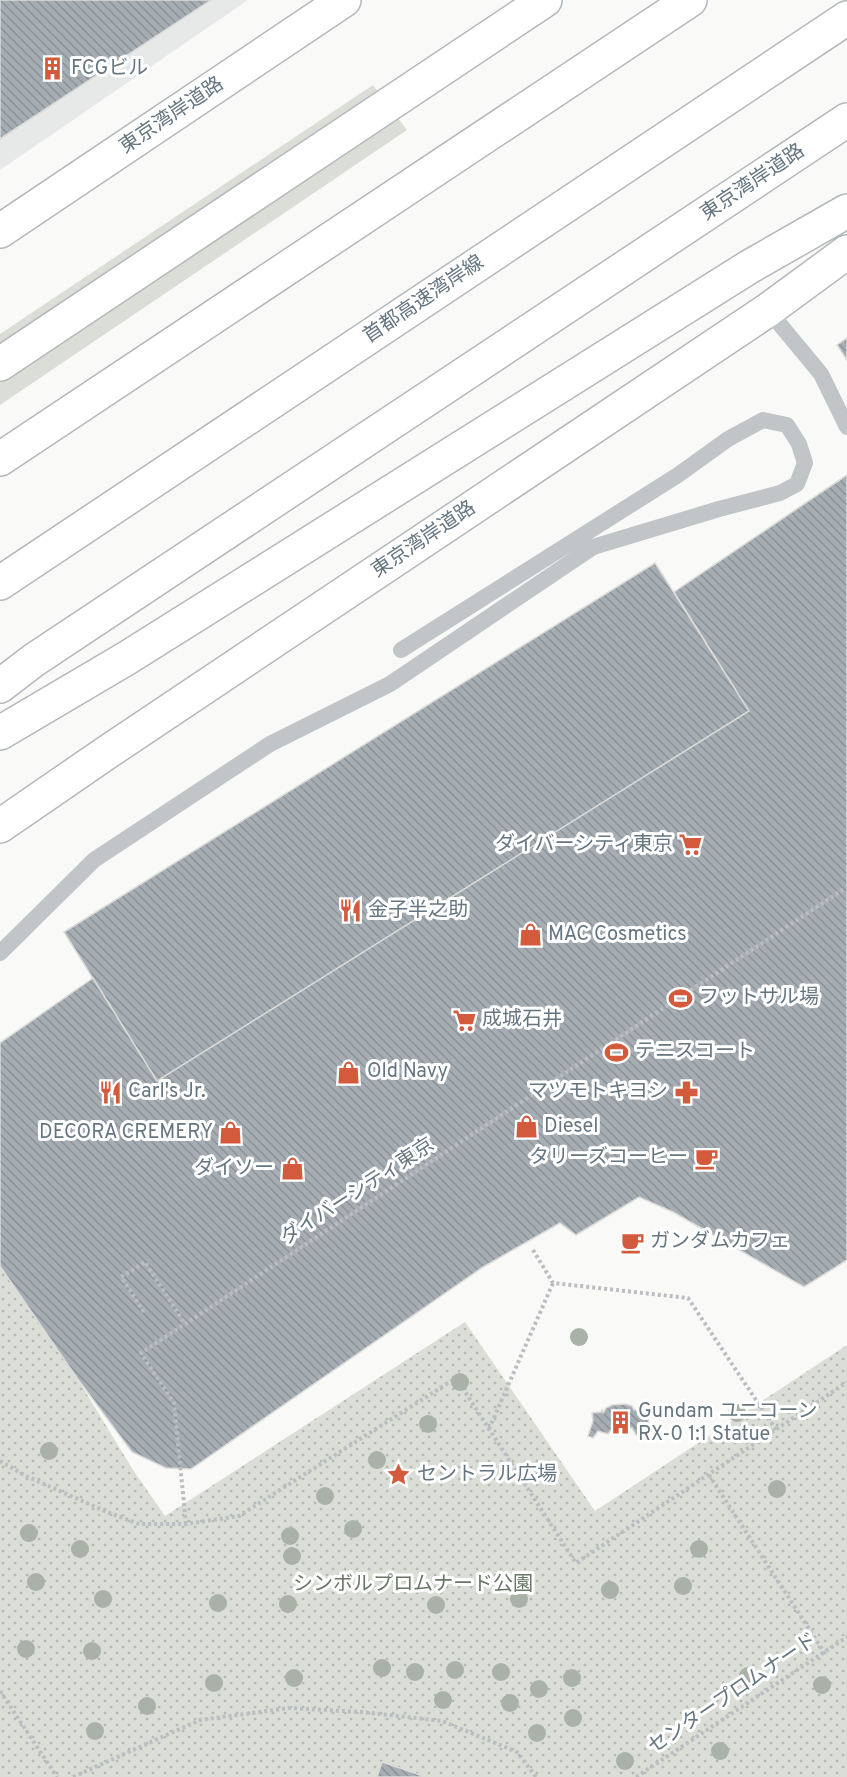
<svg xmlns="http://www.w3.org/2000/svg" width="847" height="1777" viewBox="0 0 847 1777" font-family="Overpass,'Noto Sans JP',sans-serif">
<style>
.built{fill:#e7e8e8}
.grass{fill:#daded7}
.park{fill:url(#park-dots)}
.building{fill:url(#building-back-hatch);stroke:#dbdbda;stroke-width:1.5}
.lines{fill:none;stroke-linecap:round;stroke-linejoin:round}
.trunk-casing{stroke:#b4b8bb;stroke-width:36}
.motorway-casing{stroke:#b4b8bb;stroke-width:36}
.path{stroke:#bbbec0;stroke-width:4;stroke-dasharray:3 3;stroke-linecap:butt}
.service{stroke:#c1c5c8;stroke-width:16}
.trunk{stroke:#fff;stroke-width:33}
.motorway{stroke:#fff;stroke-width:33}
.tree{fill:#aab2a8}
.labels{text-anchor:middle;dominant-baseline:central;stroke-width:6;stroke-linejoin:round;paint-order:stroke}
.poi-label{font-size:20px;fill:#667680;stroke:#fff;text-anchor:start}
.street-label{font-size:20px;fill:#667680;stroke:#fff}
.park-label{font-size:20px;fill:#697866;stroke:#fff}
</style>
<defs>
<pattern id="park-dots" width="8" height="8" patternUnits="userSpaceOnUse" patternTransform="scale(1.5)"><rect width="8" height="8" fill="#daded7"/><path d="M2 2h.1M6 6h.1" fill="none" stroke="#b5b9b4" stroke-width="1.8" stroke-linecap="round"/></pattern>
<pattern id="building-back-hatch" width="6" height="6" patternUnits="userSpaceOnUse" patternTransform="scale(1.5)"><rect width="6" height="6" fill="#a6aeb4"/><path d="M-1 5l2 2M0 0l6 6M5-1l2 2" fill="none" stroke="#8b9298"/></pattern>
</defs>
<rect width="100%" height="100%" fill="#f9f9f8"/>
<path class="built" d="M0,0H248L0,170Z"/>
<path class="grass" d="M373,85L407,130L0,405V334Z"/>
<path class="park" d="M0,1266L77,1378L133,1470L165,1516L465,1322L595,1511L847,1345V1777H0Z"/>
<path class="building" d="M0,0H211L0,139Z
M847,338V360L837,345Z
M847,475V1260L804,1287L673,1212L639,1197L576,1235L560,1223L483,1267L191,1469L166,1468L132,1452L77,1378L0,1266V1043L93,978L157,1081L749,711L674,592Z
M655,563L749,711L157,1081L64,932Z
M625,1404L632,1406L634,1410L646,1409L651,1434L646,1435L644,1431H642L636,1435L632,1428H626V1426L624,1430H617L614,1426L608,1434L598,1431L593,1438L588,1436L593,1421L592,1413L601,1412L602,1410L603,1413L606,1408L612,1405Z
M382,1762L426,1777H377Z"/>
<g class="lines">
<defs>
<path id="trunk" d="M0,231L344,0
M0,364L545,0
M0,686L34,660L847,120
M0,733L127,658L749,267L847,211
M0,826L109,751L768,310L847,252"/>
<path id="motorway" d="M0,459L690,0
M0,583L847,18"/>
</defs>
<use href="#trunk" class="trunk-casing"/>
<use href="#motorway" class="motorway-casing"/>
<path class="path" d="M533,1250L553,1283L688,1298L776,1430
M144,1312L121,1277L145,1262L185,1324
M489,1429L553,1283
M0,1461L26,1476L107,1512L139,1524H186L239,1516L456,1378L576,1563L847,1382
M709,1475L824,1652
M186,1524L174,1403L141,1353L847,887
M0,1691L57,1777
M73,1777L200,1720L289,1708L362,1712L442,1721L517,1752L536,1777
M636,1777L847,1637"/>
<path class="service" d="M768,310L821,374L847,427
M0,953L94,860L270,744L390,684L593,547L719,509L780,493L797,484L805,463L799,444L787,425L763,420L728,439L678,475L401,650"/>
<use href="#trunk" class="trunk"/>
<use href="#motorway" class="motorway"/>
</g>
<g class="tree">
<circle cx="579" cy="1337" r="9"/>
<circle cx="460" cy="1382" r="9"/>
<circle cx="737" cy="1413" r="9"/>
<circle cx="428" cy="1424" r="9"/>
<circle cx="49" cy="1451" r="9"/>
<circle cx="377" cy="1460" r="9"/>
<circle cx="777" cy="1489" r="9"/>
<circle cx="325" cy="1496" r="9"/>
<circle cx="353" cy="1529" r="9"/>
<circle cx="29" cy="1533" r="9"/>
<circle cx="290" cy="1536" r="9"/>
<circle cx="80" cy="1549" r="9"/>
<circle cx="699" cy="1549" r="9"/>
<circle cx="292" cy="1556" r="9"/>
<circle cx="36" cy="1582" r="9"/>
<circle cx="683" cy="1586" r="9"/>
<circle cx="610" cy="1590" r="9"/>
<circle cx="103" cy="1599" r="9"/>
<circle cx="519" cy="1599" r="9"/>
<circle cx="218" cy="1603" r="9"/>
<circle cx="288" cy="1604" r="9"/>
<circle cx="436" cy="1605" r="9"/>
<circle cx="26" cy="1649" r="9"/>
<circle cx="92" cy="1651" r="9"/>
<circle cx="382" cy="1668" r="9"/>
<circle cx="455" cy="1670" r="9"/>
<circle cx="415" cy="1672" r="9"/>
<circle cx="501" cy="1672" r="9"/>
<circle cx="748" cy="1676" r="9"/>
<circle cx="294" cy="1678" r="9"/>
<circle cx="572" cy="1678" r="9"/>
<circle cx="214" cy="1683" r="9"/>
<circle cx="822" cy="1685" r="9"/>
<circle cx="539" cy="1689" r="9"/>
<circle cx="443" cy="1700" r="9"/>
<circle cx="510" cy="1703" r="9"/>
<circle cx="147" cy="1706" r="9"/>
<circle cx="573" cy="1718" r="9"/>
<circle cx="95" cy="1731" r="9"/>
<circle cx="537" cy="1733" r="9"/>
<circle cx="720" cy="1751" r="9"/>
<circle cx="625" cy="1761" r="9"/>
</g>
<defs>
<symbol id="building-bare" viewBox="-9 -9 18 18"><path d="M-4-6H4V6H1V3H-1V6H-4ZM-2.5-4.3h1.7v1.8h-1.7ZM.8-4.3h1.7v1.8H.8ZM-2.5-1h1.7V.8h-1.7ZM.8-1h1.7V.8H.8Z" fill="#d45a3d" stroke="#fff" stroke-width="2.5" paint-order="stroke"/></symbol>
<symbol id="supermarket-bare" viewBox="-9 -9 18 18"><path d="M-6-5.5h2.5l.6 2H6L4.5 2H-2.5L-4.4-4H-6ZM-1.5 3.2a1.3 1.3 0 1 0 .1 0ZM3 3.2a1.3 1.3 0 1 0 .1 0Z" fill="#d45a3d" stroke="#fff" stroke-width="2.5" paint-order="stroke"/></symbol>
<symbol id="restaurant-bare" viewBox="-9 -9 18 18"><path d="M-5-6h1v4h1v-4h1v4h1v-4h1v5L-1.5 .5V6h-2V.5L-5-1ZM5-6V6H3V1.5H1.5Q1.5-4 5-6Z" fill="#d45a3d" stroke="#fff" stroke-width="2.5" paint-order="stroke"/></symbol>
<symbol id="shop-bare" viewBox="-9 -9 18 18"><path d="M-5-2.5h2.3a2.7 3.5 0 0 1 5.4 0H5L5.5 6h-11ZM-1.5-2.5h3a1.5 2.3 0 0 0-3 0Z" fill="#d45a3d" stroke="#fff" stroke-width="2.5" paint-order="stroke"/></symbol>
<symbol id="stadium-bare" viewBox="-9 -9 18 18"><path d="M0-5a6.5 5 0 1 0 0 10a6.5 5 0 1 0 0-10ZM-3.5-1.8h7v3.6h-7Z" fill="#d45a3d" stroke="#fff" stroke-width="2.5" paint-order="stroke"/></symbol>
<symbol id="pharmacy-bare" viewBox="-9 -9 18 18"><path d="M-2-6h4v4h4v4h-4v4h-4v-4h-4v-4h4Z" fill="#d45a3d" stroke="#fff" stroke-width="2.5" paint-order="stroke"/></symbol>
<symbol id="cafe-bare" viewBox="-9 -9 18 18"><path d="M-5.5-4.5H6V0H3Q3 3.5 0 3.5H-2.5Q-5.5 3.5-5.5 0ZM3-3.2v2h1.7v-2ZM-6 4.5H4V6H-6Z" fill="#d45a3d" stroke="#fff" stroke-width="2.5" paint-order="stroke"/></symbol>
<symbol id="sight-bare" viewBox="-9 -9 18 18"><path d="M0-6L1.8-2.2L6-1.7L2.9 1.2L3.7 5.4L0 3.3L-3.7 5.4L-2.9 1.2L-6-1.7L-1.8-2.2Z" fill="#d45a3d" stroke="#fff" stroke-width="2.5" paint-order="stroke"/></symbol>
</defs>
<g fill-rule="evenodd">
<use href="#building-bare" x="36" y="52" width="33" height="33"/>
<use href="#supermarket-bare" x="674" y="828" width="33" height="33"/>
<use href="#restaurant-bare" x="334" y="894" width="33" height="33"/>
<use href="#shop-bare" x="514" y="918" width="33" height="33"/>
<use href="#stadium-bare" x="664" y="982" width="33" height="33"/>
<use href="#supermarket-bare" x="448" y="1004" width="33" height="33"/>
<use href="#stadium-bare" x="600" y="1036" width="33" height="33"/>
<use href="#shop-bare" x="332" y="1056" width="33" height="33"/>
<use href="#restaurant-bare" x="94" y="1076" width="33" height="33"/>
<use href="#pharmacy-bare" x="670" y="1076" width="33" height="33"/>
<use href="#shop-bare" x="510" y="1110" width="33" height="33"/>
<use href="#shop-bare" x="214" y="1116" width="33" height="33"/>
<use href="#cafe-bare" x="690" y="1142" width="33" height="33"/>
<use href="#shop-bare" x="276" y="1152" width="33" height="33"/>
<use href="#cafe-bare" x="616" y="1226" width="33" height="33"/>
<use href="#building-bare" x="604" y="1406" width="33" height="33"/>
<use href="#sight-bare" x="382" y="1458" width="33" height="33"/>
</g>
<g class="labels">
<g class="poi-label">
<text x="71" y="69">FCGビル</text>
<text x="673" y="845" text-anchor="end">ダイバーシティ東京</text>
<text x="368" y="911">金子半之助</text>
<text x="548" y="935">MAC Cosmetics</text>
<text x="699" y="998">フットサル場</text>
<text x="482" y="1020">成城石井</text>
<text x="635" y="1052">テニスコート</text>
<text x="367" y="1072">Old Navy</text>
<text x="128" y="1092">Carl's Jr.</text>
<text x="668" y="1092" text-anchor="end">マツモトキヨシ</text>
<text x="544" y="1127">Diesel</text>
<text x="213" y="1133" text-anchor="end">DECORA CREMERY</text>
<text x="688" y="1158" text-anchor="end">タリーズコーヒー</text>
<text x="274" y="1169" text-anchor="end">ダイソー</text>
<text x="650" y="1242">ガンダムカフェ</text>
<text x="638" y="1412">Gundam ユニコーン<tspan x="638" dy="23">RX-0 1:1 Statue</tspan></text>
<text x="417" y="1475">セントラル広場</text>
</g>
<g class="street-label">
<text transform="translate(172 116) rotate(-34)">東京湾岸道路</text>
<text transform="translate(753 183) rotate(-34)">東京湾岸道路</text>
<text transform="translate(424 300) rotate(-34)">首都高速湾岸線</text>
<text transform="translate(424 540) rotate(-34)">東京湾岸道路</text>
<text transform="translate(358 1192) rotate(-33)">ダイバーシティ東京</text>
<text transform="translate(733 1694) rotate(-34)">センタープロムナード</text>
</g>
<g class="park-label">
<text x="413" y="1585">シンボルプロムナード公園</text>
</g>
</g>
</svg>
